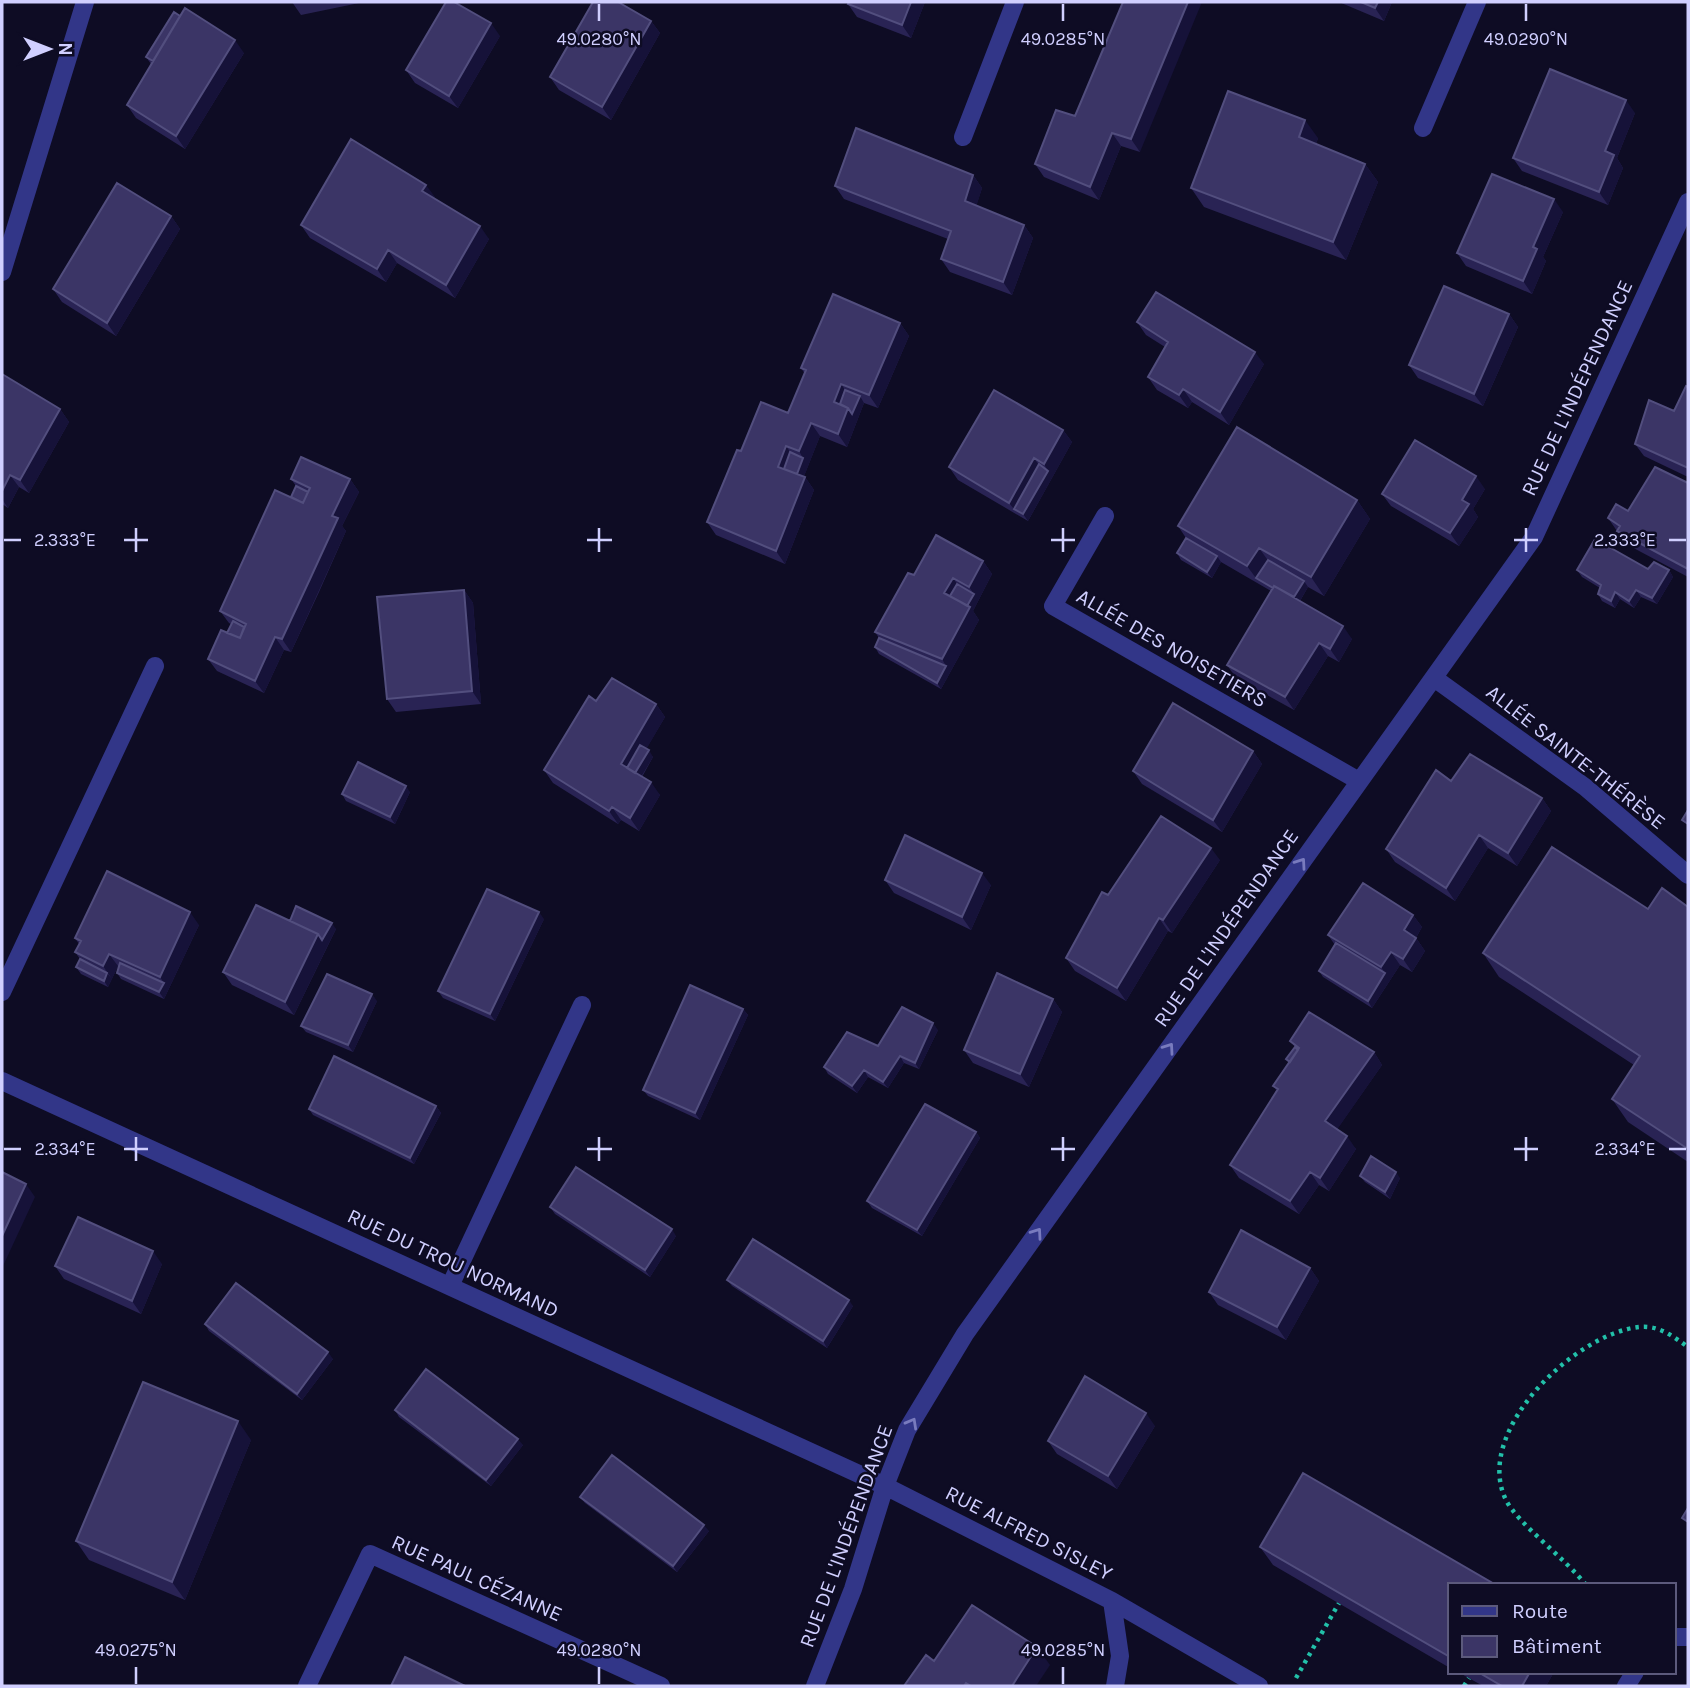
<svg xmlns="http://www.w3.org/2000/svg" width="1690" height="1688" viewBox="0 0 1690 1688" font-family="Karla,sans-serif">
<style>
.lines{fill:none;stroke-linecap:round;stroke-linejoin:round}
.path{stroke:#22c0a9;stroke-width:4.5;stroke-dasharray:3.5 5;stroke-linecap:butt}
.lane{stroke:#323688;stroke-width:18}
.street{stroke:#323688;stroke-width:18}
.wall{fill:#292354}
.shaded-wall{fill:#161239}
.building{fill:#3b3566;stroke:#524e7e;stroke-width:2}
.oneway{stroke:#797bbe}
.ticks{fill:none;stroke:#d0cfff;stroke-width:2.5}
.labels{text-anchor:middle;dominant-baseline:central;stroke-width:5;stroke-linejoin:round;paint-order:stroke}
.street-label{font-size:21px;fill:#d0cfff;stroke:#0e0c24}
.ticks-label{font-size:18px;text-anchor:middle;fill:#d0cfff;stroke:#0e0c24;stroke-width:5;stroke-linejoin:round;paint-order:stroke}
</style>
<rect width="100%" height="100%" fill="#0e0c24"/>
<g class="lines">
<path class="path" d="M1586,1585C1567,1560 1517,1523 1506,1500C1472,1431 1577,1332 1640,1327C1659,1325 1674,1337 1688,1347
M1296,1678L1339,1603
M1464,1686L1469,1678"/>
<path class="lane" d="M963,137L1015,2
M2,992L155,666"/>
<path class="street" d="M1423,128L1477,2
M2,272L85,2
M1105,516L1053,606L1359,781
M1434,678L1585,787L1688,875
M2,1081L885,1486L1112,1601L1120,1656L1115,1686
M450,1286L582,1005
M1112,1601L1259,1686
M1674,1637H1688
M307,1686L370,1554L661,1686
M815,1686L853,1589L885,1486L907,1430L965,1334L1534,537L1688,202
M1626,1686L1635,1672"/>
</g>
<path class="wall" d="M292,2H364L301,15Z
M925,2L911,38L857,17L848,4Z
M1123,2L1140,152L1121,146L1099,200L1044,177L1035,164L1075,116Z
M1339,2H1392L1384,21Z
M651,21L660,33L611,120L559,90L550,77Z
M500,36L458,108L415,83L406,70Z
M244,53L185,149L136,118L127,105L151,64L146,57Z
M1635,113L1617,158L1623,168L1608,205L1522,171L1513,158Z
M1318,138L1316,144L1365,164L1378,182L1346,260L1204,207L1191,188Z
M973,175L982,188L976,206L1024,225L1033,238L1012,295L950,272L941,259L948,239L844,199L835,186Z
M435,197L434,198L489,239L455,298L397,263L386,282L310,238L301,225Z
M1563,212L1543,257L1546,261L1532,294L1466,266L1457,253Z
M171,216L180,229L116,336L62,302L53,289Z
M1509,314L1518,327L1483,406L1418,378L1409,365Z
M1137,322L1264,364L1229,425L1192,402L1188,408L1157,390L1148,377L1165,347L1146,335Z
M900,323L909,336L878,408L864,403L847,447L820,436L804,476L805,477L814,490L785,564L716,535L707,522L741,451L788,413L805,374L801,368Z
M2,374L60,409L69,422L29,493L19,487L8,508L2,504Z
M1688,387V477L1644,456L1635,444L1674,411Z
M1063,430L1072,442L1028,521L958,480L949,467Z
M291,479H350L359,492L342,526L346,531L319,592L291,652L284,650L264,693L217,671L208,659L227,633L231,624L229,623L220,611L291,497L296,486Z
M1688,483V577L1626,544L1608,518L1628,511Z
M1485,489L1473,509L1478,517L1459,546L1391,506L1382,494Z
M1357,500L1370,519L1324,596L1308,587L1300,601L1352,639L1339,662L1328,656L1294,710L1236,678L1227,665L1271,591L1221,562L1212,578L1181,560L1177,553L1186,538L1178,526Z
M983,561L992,574L973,611L979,620L941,689L879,654L875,647L879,638L875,632L914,575Z
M1648,569L1669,570L1673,577L1657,604L1641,597L1634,608L1620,599L1615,608L1602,601L1598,594L1600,588L1582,577L1577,570Z
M464,590L473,603L481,704L396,712L387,699Z
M596,701L656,704L665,717L646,749L653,757L642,777L660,795L639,831L621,820L618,824L553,783L544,770Z
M1253,751L1262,764L1222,832L1142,784L1133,771Z
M1451,781L1542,798L1551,811L1517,866L1488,848L1455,901L1395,862L1386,849Z
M410,792L395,824L346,801L342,794Z
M1220,860L1172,933L1168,931L1126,1001L1075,971L1066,958L1108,895Z
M885,880L991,885L971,930L894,893Z
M1688,907V1162L1628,1122L1612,1099L1634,1065L1499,977L1483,953L1648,909Z
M1413,915L1422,927L1416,938L1425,951L1412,972L1400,965L1372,1008L1323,977L1319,971L1335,945L1328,935Z
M544,919L495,1021L443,998L438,991Z
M290,921L336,929L294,1015L232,985L223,972Z
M199,925L164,999L121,979L117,973L119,967L118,966L108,987L81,974L76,967L80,959L75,952L79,944L75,938Z
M1053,999L1062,1012L1029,1087L973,1063L964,1050Z
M377,1001L353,1052L306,1032L301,1026Z
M743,1009L748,1015L700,1120L648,1096L643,1090Z
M938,1030L919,1069L904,1063L888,1088L868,1077L857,1093L828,1074L824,1067L878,1046Z
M1290,1041L1374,1052L1382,1065L1337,1129L1356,1149L1329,1191L1319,1185L1299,1214L1239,1178L1230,1165L1277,1091L1273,1086L1289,1063L1286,1059L1295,1047Z
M436,1106L441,1113L414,1164L313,1115L309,1109Z
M976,1132L980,1138L922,1236L872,1208L867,1201Z
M1360,1176L1400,1178L1390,1199L1365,1182Z
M550,1207L676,1236L650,1277L555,1214Z
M162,1264L141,1314L64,1279L55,1266Z
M1310,1268L1319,1281L1286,1340L1218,1305L1209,1292Z
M727,1280L853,1306L827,1348L732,1286Z
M205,1324L333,1359L302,1400L209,1331Z
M395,1410L523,1445L491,1486L399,1417Z
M1155,1426L1117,1489L1057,1454L1048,1441Z
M251,1440L185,1600L89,1560L76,1541Z
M580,1497L709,1531L677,1572L585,1503Z
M1260,1547L1450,1585V1668L1273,1565Z
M1458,1672H1554L1546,1686H1483Z"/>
<path class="shaded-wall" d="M911,2H925L911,38L902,25Z
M1188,2H1202L1140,152L1131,139Z
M1378,2H1392L1384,21L1375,8Z
M651,21L660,33L611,120L602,107Z
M491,23L500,36L458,108L449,96Z
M235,40L244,53L185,149L176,136Z
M1626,100L1635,113L1617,158L1623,168L1608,205L1599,192L1605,151Z
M1305,120L1318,138L1312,156L1299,137Z
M1112,133L1121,146L1099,200L1090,187Z
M1365,164L1378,182L1346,260L1333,242Z
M973,175L982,188L974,214L965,201Z
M426,185L435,197L431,204L422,191Z
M1554,199L1563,212L1543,257L1546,261L1532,294L1523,281L1533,247Z
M171,216L180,229L116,336L107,323Z
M1024,225L1033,238L1012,295L1003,282Z
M480,226L489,239L455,298L446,285Z
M388,250L397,263L386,282L377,269Z
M1509,314L1518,327L1483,406L1474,394Z
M900,323L909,336L878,408L869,395Z
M1255,352L1264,364L1229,425L1220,412Z
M841,384L850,397L839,408L834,402Z
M1183,389L1192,402L1188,408L1179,395Z
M860,396L864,403L847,447L838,434L848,408Z
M60,409L69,422L29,493L20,480Z
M811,423L820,436L801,484L796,478L803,458L799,451Z
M1063,430L1072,442L1028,521L1023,514L1048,471L1044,464Z
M786,446L795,459L782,473L778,467Z
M1034,458L1043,471L1014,509L1009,503Z
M10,475L19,487L8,508L2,499V491Z
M1476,476L1485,489L1473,509L1478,517L1459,546L1450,533L1462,500Z
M805,477L814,490L785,564L776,551Z
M350,479L359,492L342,526L346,531L291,652L282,639L332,516Z
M1357,500L1370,519L1324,596L1311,577Z
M1259,548L1272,566L1256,578L1247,566Z
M1217,556L1221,562L1212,578L1207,572Z
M983,561L992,574L973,611L979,620L941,689L937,683L946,666L942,659L974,594L969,587Z
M1669,570L1673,577L1657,604L1652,598Z
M953,578L962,591L955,603L944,593Z
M1304,581L1308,587L1297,606L1293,600Z
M464,590L473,603L481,704L472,691Z
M1636,590L1641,597L1634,608L1629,601Z
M1615,592L1620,599L1615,608L1611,601Z
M1343,626L1352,639L1339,662L1330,649Z
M275,637L284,650L264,693L255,681Z
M1319,643L1328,656L1294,710L1285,697Z
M656,704L665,717L632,774L621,764Z
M649,750L653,757L638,782L634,776Z
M1253,751L1262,764L1222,832L1213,820Z
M651,782L660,795L639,831L630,818Z
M406,786L410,792L395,824L390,817Z
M1542,798L1551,811L1517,866L1508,853Z
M612,807L621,820L618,824L609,811Z
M1479,835L1488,848L1455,901L1446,888Z
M1211,848L1220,860L1172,933L1163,920Z
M982,873L991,885L971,930L962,917Z
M190,912L199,925L164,999L159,992L164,983L160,977Z
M539,912L544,919L495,1021L490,1014Z
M1413,915L1422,927L1413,943L1404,930Z
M1159,918L1168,931L1126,1001L1117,988Z
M332,923L336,929L327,947L322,940Z
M318,934L327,947L294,1015L285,1002Z
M1416,938L1425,951L1412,972L1403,959Z
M1391,952L1400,965L1372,1008L1368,1001L1385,973L1381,967Z
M109,954L118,966L112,979L103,966Z
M107,973L112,979L108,987L104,981Z
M372,994L377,1001L353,1052L348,1045Z
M1053,999L1062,1012L1029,1087L1020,1074Z
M743,1009L748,1015L700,1120L695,1113Z
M933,1023L938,1030L919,1069L915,1063Z
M1374,1052L1382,1065L1334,1134L1325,1121Z
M900,1056L904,1063L888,1088L883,1082Z
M864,1070L868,1077L857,1093L852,1086Z
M436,1106L441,1113L414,1164L410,1158Z
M976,1132L980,1138L922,1236L917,1230Z
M1347,1136L1356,1149L1329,1191L1320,1178Z
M1310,1172L1319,1185L1299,1214L1290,1201Z
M1396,1172L1400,1178L1390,1199L1385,1192Z
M26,1184L35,1197L3,1266L2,1264V1236Z
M672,1229L676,1236L650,1277L645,1270Z
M153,1251L162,1264L141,1314L132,1301Z
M1310,1268L1319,1281L1286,1340L1277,1327Z
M849,1300L853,1306L827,1348L823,1341Z
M328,1352L333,1359L302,1400L297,1394Z
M1146,1413L1155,1426L1117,1489L1108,1476Z
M238,1421L251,1440L185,1600L172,1582Z
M518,1439L523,1445L491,1486L486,1480Z
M704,1525L709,1531L677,1572L673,1566Z
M1037,1647L1050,1665L1036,1686H1012Z
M1530,1672H1554L1546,1686H1522Z"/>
<path class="building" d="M446,2H454L491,23L449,96L406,70Z
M593,2H618L651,21L602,107L550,77Z
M849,2H911L902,25L848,4Z
M1123,2H1188L1131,139L1112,133L1090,187L1035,164L1056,110L1075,116Z
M1361,2H1378L1375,8Z
M185,8L235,40L176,136L127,105Z
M174,12L180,16L153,61L146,57Z
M1550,69L1626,100L1605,151L1614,155L1599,192L1513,158Z
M1228,91L1305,120L1299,137L1365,164L1333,242L1191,188Z
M856,128L973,175L965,201L1024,225L1003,282L941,259L951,231L835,186Z
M351,139L426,185L422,191L480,226L446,285L388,250L377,269L301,225Z
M1492,174L1554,199L1533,247L1537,249L1523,281L1457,253Z
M117,183L171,216L107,323L53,289Z
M1444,286L1509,314L1474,394L1409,365Z
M1156,292L1255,352L1220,412L1183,389L1179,395L1148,377L1168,342L1137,322Z
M833,294L900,323L869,395L841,384L834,402L848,408L838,434L811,423L799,451L786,446L778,467L805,477L776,551L707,522L737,450L741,451L761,402L788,413L806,370L801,368Z
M2,374L60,409L20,480L10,475L2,491Z
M1686,386L1688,387V468L1635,444L1649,400L1674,411Z
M845,390L860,396L852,414L848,408L840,404Z
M994,390L1063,430L1044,464L1034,458L1009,503L949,467Z
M1237,427L1357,500L1311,577L1259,548L1247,566L1178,526Z
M1415,440L1476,476L1462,500L1469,504L1450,533L1382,494Z
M790,452L803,458L797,474L784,469Z
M301,457L350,479L332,516L338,518L310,579L282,639L275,637L255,681L208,659L221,630L240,638L246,624L220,611L275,490L303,503L310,488L291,479Z
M1039,464L1048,471L1023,514L1014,509Z
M1655,467L1688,483V569L1617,531L1620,526L1608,518L1616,504L1628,511Z
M296,486L308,492L303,503L291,497Z
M936,535L983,561L969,587L953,578L944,593L970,607L942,659L875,632L908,573L914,575Z
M1186,538L1217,556L1207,572L1177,553Z
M1595,539L1648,569L1654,562L1669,570L1652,598L1636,590L1629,601L1615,592L1611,601L1598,594L1601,585L1577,570Z
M1268,560L1304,581L1294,597L1274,586L1273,588L1256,578Z
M957,584L974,594L967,606L950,596Z
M1274,586L1343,626L1330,649L1319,643L1285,697L1227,665Z
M464,590L472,691L387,699L377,597Z
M233,621L244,627L240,638L227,633Z
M879,638L946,666L937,683L875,647Z
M612,678L656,704L621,764L651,782L630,818L612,807L609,811L544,770L589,696L596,701Z
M1173,703L1253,751L1213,820L1133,771Z
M640,745L649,750L635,773L627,768Z
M1470,754L1542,798L1508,853L1479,835L1446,888L1386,849L1436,770L1451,781Z
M358,762L406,786L390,817L342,794Z
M1688,810V824L1682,820Z
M1161,816L1211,848L1163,920L1159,918L1117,988L1066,958L1102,892L1108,895Z
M905,835L982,873L962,917L885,880Z
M1552,847L1648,909L1662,888L1688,907V1149L1612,1099L1640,1056L1483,953Z
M107,871L190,912L160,977L109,954L103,966L75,952L81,941L75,938Z
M1363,883L1413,915L1404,930L1416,938L1403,959L1391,952L1381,967L1328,935Z
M487,889L539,912L490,1014L438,991Z
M256,905L318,934L285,1002L223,972Z
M296,906L332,923L322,940L318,934L290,921Z
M1336,943L1385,973L1368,1001L1319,971Z
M80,959L107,973L104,981L76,967Z
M120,963L164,983L159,992L117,973Z
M997,973L1053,999L1020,1074L964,1050Z
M327,974L372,994L348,1045L301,1026Z
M690,985L743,1009L695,1113L643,1090Z
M902,1007L933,1023L915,1063L900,1056L883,1082L864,1070L852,1086L824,1067L847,1032L878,1046Z
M1309,1012L1374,1052L1325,1121L1347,1136L1320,1178L1310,1172L1290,1201L1230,1165L1278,1089L1273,1086L1299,1048L1290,1041Z
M1295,1047L1298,1050L1290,1062L1286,1059Z
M334,1056L436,1106L410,1158L309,1109Z
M925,1104L976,1132L917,1230L867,1201Z
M1371,1156L1396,1172L1385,1192L1360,1176Z
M576,1167L672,1229L645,1270L550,1207Z
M2,1172L26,1184L2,1236Z
M78,1217L153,1251L132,1301L55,1266Z
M1241,1230L1310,1268L1277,1327L1209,1292Z
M753,1239L849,1300L823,1341L727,1280Z
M236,1283L328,1352L297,1394L205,1324Z
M426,1369L518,1439L486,1480L395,1410Z
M1085,1376L1146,1413L1108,1476L1048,1441Z
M143,1382L238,1421L172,1582L76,1541Z
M612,1455L704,1525L673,1566L580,1497Z
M1303,1473L1496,1585H1450V1657L1260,1547Z
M1688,1508V1522L1682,1518Z
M972,1605L1037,1647L1012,1686H971L966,1683L964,1686H904L926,1655L934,1661Z
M405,1657L465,1686H391Z
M1478,1672H1530L1522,1686H1502Z"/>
<defs><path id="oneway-chevron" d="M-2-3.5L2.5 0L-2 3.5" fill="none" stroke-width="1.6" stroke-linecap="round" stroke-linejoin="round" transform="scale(1.75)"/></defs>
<g class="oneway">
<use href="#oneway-chevron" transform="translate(1301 863) rotate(-55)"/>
<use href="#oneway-chevron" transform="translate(1169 1048) rotate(-55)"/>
<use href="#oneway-chevron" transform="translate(1037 1233) rotate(-55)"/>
<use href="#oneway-chevron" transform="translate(912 1423) rotate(-61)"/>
</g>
<path class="ticks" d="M599,4V21M1063,4V21M1526,4V21M136,528V552M599,528V552M1063,528V552M1526,528V552M4,540H21M124,540H148M587,540H612M1051,540H1075M1514,540H1538M1669,540H1686M136,1137V1161M599,1137V1161M1063,1137V1161M1526,1137V1161M4,1149H21M124,1149H148M587,1149H612M1051,1149H1075M1514,1149H1538M1669,1149H1686M136,1667V1684M599,1667V1684M1063,1667V1684"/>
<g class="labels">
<g class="street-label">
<text transform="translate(1577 388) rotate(-65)">RUE DE L'INDÉPENDANCE</text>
<text transform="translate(1172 648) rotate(30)">ALLÉE DES NOISETIERS</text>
<text transform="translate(1576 757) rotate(38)">ALLÉE SAINTE-THÉRÈSE</text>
<text transform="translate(1226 928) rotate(-55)">RUE DE L'INDÉPENDANCE</text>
<text transform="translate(453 1263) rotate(25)">RUE DU TROU NORMAND</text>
<text transform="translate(1029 1533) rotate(27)">RUE ALFRED SISLEY</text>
<text transform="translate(846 1536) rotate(-70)">RUE DE L'INDÉPENDANCE</text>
<text transform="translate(477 1578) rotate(24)">RUE PAUL CÉZANNE</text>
</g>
</g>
<g class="ticks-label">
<text x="599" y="45">49.0280°N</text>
<text x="1063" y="45">49.0285°N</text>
<text x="1526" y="45">49.0290°N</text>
<text x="1625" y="546">2.333°E</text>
<text x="65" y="546">2.333°E</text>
<text x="1625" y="1155">2.334°E</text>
<text x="65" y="1155">2.334°E</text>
<text x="136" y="1656">49.0275°N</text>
<text x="599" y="1656">49.0280°N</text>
<text x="1063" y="1656">49.0285°N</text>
</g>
<rect width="1690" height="1688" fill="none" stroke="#d0cfff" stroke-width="7"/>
<rect x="1448" y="1583" width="228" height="91" fill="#0e0c24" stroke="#5c5a7c" stroke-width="2"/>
<rect x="1462" y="1606" width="35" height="10" fill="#323688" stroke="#5c5a7c" stroke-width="2"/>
<text x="1512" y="1618" font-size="21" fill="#d0cfff">Route</text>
<rect x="1462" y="1636" width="35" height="21" fill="#3b3566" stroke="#5c5a7c" stroke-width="2"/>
<text x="1512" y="1653" font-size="21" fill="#d0cfff">Bâtiment</text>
<g transform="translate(49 49) rotate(90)" stroke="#0e0c24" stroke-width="5" paint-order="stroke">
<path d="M0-5L12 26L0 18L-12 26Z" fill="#d0cfff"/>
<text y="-10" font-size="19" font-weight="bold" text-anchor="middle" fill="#d0cfff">N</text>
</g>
</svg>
